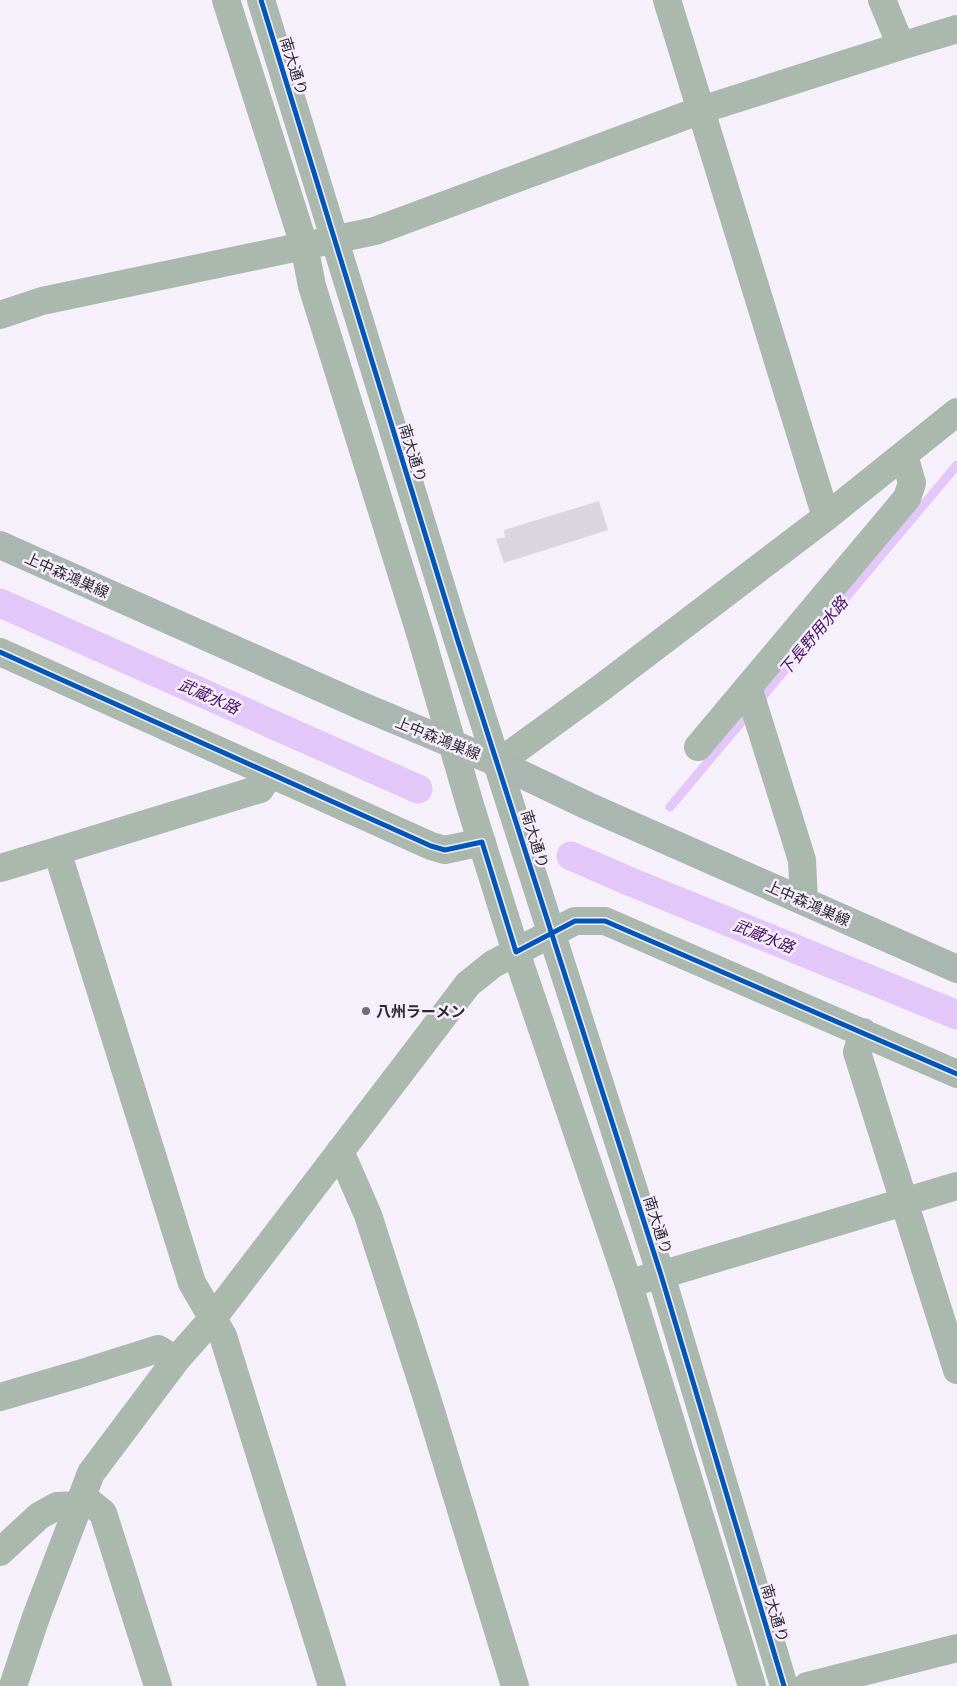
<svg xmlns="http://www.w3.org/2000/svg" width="957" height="1686" viewBox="0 0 957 1686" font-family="'PT Sans','Noto Sans JP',sans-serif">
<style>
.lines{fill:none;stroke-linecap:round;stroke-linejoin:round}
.stream{stroke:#e4c7f9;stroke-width:9}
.canal{stroke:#e4c7f9;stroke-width:29}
.building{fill:#dad6de}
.minor{stroke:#aab8ae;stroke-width:28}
.major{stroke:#aab7b0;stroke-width:28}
.cycleway-casing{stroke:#f6edfd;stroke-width:8}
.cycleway{stroke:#0057b8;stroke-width:5}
.poi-dot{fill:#736f76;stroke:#f6edfd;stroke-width:2}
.labels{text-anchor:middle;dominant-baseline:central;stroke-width:5;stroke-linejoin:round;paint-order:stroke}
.street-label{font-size:15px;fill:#2d292f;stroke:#f6edfd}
.poi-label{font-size:15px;font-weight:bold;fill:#2d292f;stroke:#f6edfd;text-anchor:start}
.water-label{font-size:16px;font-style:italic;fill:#44115e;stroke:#f6edfd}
</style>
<rect width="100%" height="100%" fill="#f5f0fa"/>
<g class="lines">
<path class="stream" d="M670,807L957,465"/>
<path class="canal" d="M0,603L418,789
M571,856L631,882L957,1015"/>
</g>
<path class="building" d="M599,501L608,530L504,563L496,539L505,537L504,530Z"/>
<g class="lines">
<path class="minor" d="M226,0L304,245L312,286L421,636L470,805L516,952L628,1282L752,1686
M261,0L457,638L661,1275L784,1686
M667,0L826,517
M882,0L901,46
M0,315L42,301L375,231L701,110L901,46L957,29
M0,652L431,846L445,850L482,842
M748,687L802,860L804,901
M698,747L907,498L912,483L904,455
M498,763L601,688L826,517L957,412
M270,773L260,789L57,851L192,1283L223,1336L332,1686
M0,868L57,851
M863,1032L857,1052L957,1370
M340,1151L368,1215L426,1395L515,1686
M644,1279L661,1275L957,1186
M0,1397L79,1374L158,1349L176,1360
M0,1552L39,1516L57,1506L92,1504L103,1513L158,1686
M13,1686L36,1617L91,1473L176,1360L213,1318L468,984L493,964L575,921H605L957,1074
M807,1686L957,1648"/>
<path class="major" d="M0,545L357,704L498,763L588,806L957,969"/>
<defs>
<path id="cycleway" d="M261,0L457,638L661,1275L784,1686
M0,652L431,846L445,850L482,842L516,952L575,921H605L957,1074"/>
</defs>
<use href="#cycleway" class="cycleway-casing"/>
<use href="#cycleway" class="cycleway"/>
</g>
<circle class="poi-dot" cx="366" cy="1011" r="5"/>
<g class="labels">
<g class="street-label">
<text transform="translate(294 66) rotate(73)">南大通り</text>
<text transform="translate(413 453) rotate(73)">南大通り</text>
<text transform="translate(67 575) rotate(24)">上中森鴻巣線</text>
<text transform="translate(438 738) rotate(22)">上中森鴻巣線</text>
<text transform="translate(535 839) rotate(73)">南大通り</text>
<text transform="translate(808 903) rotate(24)">上中森鴻巣線</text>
<text transform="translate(658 1225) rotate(72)">南大通り</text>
<text transform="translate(775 1613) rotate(73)">南大通り</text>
</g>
<g class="poi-label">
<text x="376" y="1011">八州ラーメン</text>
</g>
<g class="water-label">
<text transform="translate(813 636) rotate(-50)">下長野用水路</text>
<text transform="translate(209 696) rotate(24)">武蔵水路</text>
<text transform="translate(764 936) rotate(22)">武蔵水路</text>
</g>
</g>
</svg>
